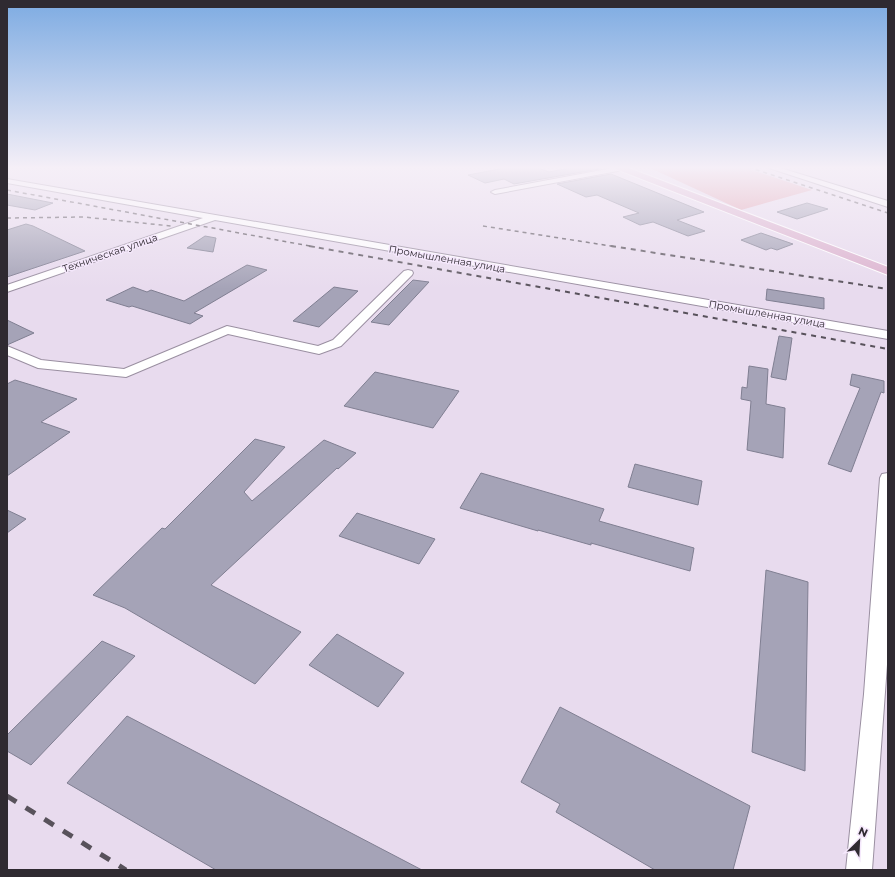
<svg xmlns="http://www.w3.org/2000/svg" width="895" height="877" viewBox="0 0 895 877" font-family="Montserrat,sans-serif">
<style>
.green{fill:#e2a3b0}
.building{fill:#a5a3b7;stroke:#807f92}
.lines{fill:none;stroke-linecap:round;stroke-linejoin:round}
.minor-casing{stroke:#9a8fa1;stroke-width:2}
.major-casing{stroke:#fff;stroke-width:2}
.minor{fill:#fff;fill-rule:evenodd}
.major{fill:#dcb3cf;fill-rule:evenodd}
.rail-far2{stroke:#58525b;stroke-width:1.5;stroke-dasharray:4 4;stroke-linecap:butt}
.rail-far1{stroke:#58525b;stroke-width:2;stroke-dasharray:5 5;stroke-linecap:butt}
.rail{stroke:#58525b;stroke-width:5;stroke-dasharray:11 11;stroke-linecap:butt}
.labels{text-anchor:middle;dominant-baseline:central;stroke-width:3;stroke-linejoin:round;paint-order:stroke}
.far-street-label{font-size:10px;fill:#2f2a31;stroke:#f5e8fc}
</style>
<rect width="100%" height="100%" fill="#e8dbee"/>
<path class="green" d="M648,167H743L812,190L741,210Z"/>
<path class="building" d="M510,167H536L549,172L575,167H593L599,169L514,184L504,179L485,183L468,175Z
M611,174L704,212L677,220L705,231L688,236L653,222L640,225L623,217L639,213L597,195L586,197L557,184Z
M7,194L53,203L35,210L7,205Z
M807,203L828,209L797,219L777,212Z
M26,224L33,226L85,251L7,277V230Z
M761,233L793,244L777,250L771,248L766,250L741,240Z
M205,236L216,238L213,252L187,248Z
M247,265L267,270L194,313L203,316L190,324L132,306L129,307L106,300L133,287L147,292L151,290L184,301Z
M413,280L429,282L389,325L371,322Z
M334,287L358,291L319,327L293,321Z
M767,289L824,298V309L766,300Z
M7,320L34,333L7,345Z
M779,336L792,338L786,380L771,377Z
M749,366L768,369L766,404L785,408L783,458L747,450L751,401L741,399L742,387L747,388Z
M375,372L459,391L433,428L344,406Z
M852,374L884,381V393L881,392L851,472L828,464L860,388L850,385Z
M15,380L77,399L41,422L70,432L7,476V384Z
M255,439L285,447L244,492L252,501L324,440L356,453L338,469L337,468L211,585L301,632L255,684L125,608L93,595L162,528L165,529Z
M635,464L702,481L698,505L628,487Z
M481,473L604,509L599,521L694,548L690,571L591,543V545L538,530V531L460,508Z
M7,510L26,519L7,533Z
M357,513L435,539L419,564L339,536Z
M766,570L808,582L805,771L752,752Z
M337,634L404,673L378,707L309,665Z
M102,641L135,656L31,765L7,751V735Z
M560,707L750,806L733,870H655L556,812L560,804L521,782Z
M127,716L422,870H216L67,783Z"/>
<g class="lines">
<defs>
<path id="minor" d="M618,167H626L627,168L623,170L495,194L491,192L495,190Z
M766,167H777L888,201V207Z
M7,179L888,331V339L215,220L7,292V285L203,218L7,183Z
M408,270L412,271L413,273L412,275L341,346L319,354L228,334L126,377L38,368L7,355V346L41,360L124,369L227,326L318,346L333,340L404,271Z
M888,473V651L872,870H846L864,694L880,478L882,474Z"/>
<path id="major" d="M614,167H626L888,267V275L616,169Z"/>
</defs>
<use href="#minor" class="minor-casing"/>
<use href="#major" class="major-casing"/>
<use href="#minor" class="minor"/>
<use href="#major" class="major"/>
<path class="rail-far2" d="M748,167L888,213
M7,190L315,247
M7,218L84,217L171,226
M483,226L617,247"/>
<path class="rail-far1" d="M309,246L888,349
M611,246L888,289"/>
<path class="rail" d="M7,796L126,870"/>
</g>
<linearGradient id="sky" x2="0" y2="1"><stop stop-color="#7dabe2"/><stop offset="0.58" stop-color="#f5eff7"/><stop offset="1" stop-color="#f5eff7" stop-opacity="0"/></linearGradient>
<rect width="895" height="289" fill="url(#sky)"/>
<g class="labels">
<g class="far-street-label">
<text transform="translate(110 253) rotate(-19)">Техническая улица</text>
<text transform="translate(447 259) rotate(10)">Промышленная улица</text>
<text transform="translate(767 314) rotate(10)">Промышленная улица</text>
</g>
</g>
<rect width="895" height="877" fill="none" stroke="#2f2a31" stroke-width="16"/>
<g transform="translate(859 841) rotate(24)" stroke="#f5e8fc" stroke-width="3" paint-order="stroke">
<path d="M0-3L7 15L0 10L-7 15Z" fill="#2f2a31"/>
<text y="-6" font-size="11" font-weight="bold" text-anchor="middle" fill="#2f2a31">N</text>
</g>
</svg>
